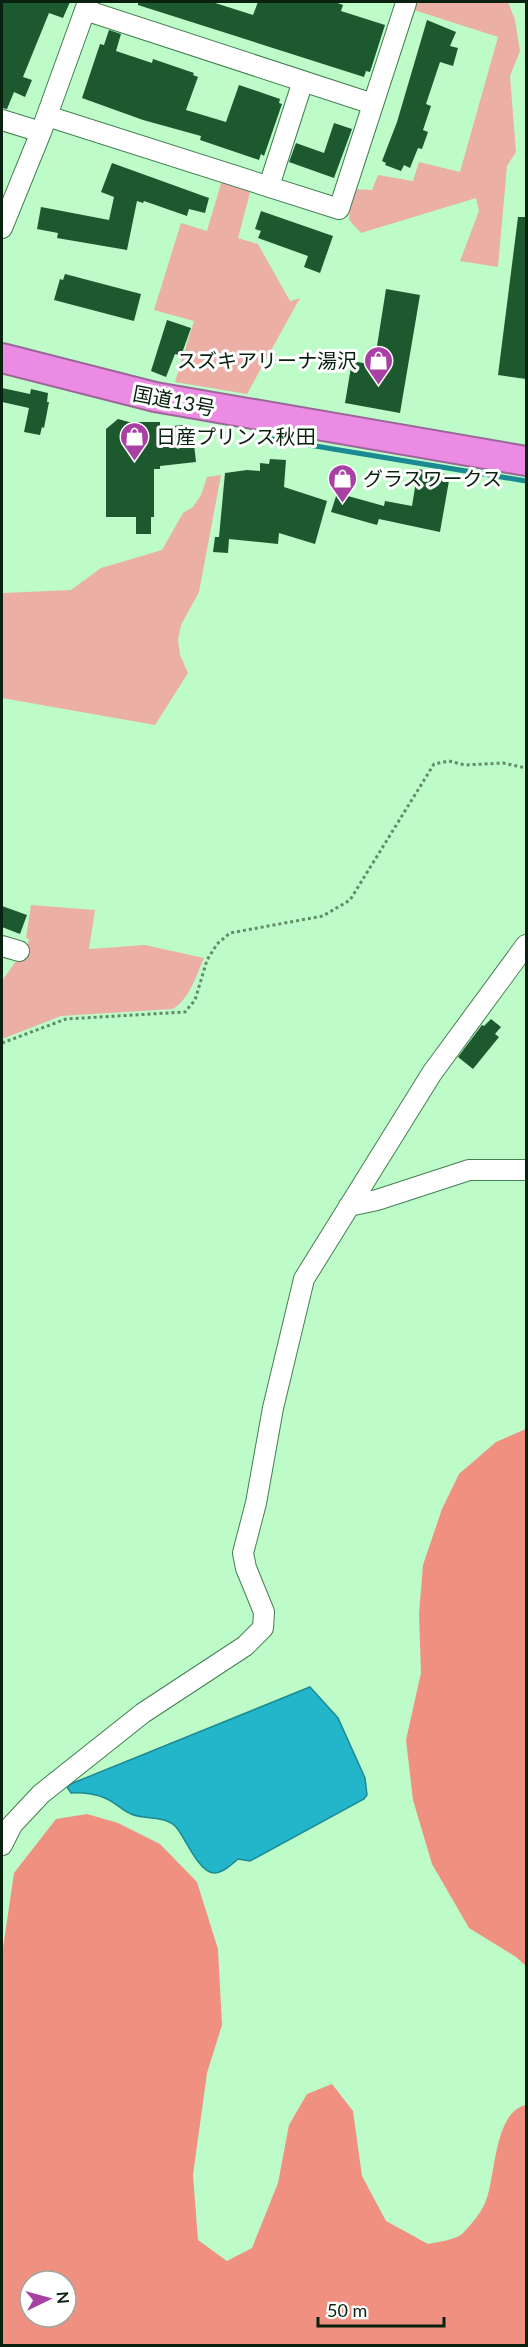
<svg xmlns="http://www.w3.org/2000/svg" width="528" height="2347" viewBox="0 0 528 2347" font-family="Lato,'Noto Sans JP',sans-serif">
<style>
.green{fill:#ebafa5}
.forest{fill:#ef9081;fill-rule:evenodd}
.water{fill:#23b6cb;stroke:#1b8a93;stroke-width:1.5}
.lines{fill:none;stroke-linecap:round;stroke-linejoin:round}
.stream{stroke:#1b8a93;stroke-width:5}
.building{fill:#1c592e}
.minor-casing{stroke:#447f52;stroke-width:22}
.highway-casing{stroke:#9c6699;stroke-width:32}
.path{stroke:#608c69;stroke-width:3;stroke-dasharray:3 3;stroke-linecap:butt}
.minor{stroke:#fff;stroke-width:20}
.highway{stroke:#eb8be4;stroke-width:28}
.labels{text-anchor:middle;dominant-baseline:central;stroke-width:6;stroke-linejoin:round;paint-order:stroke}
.poi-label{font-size:20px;fill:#09220f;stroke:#fff;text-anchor:start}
.street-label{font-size:20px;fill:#09220f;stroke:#fff}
</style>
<rect width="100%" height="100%" fill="#bdfcc8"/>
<path class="green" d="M413,2H508L515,20L520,51L510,76L516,152L507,166L498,267L460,261L479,211L476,198L361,233L349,220L352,189L372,190L378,175L413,181L419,162L460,172L498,37L411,9Z
M222,180L251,189L238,238L258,244L290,301L300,298L247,394L175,382L194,321L154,310L181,223L207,231Z
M221,475L199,592L181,625L178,640L180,655L188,673L155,725L2,698L3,593L71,590L101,568L162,550L183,513L193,507L201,495L207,477Z
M31,905L95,910L89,949L145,945L204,958C196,976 190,998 173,1009L61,1016L2,1039V981L16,961H24L29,939L26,938Z"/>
<path class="forest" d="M526,1429V1966L516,1957L469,1928L432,1864L413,1800L406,1740L421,1673L419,1614L423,1565L442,1509L459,1474L496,1442Z
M87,1814L118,1823L160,1844L197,1882L218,1949L222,2025L207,2073L193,2175L198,2240L227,2261L252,2248L278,2183L289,2125L307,2094L332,2084L353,2111L362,2176L386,2221L428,2244C437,2242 456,2240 463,2233C470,2226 481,2213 485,2203C496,2179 493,2112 526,2105V2345H2V1955L14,1873L56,1819ZM30,2281H66V2317H30Z"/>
<path class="water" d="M310,1687L338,1718L365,1778L367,1795L364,1799L250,1861L238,1859C232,1864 223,1873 214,1873C199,1873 185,1837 176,1827C165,1815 145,1820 131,1814C123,1811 116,1803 107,1799C97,1794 82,1792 71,1793L67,1787L73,1783Z"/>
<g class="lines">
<path class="stream" d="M267,438L526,481"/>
</g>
<path class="building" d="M2,2H70L63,18L49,13L23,77L32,80L25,97L14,92L7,109L2,108Z
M138,2H212L253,15L258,2H335L343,5L341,11L385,25L370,72L366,71L364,77L138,5Z
M427,20L456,32L450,46L458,48L453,66L440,62L426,104L431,106L423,130L428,132L422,149L418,148L410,168L404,165L401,171L385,165L386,163L382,161L397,122Z
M109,30L121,34L116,51L152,63L153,59L194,73L193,75L198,77L186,110L226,122L239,85L280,99L279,103L282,104L264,156L261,154L259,160L200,140L201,136L143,120L82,98L100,44L104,45Z
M334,123L352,129L334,178L289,162L296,143L324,153Z
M112,163L209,198L205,213L189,209L187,216L144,201L143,203L137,201L127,250L57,238L58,233L37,229L41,207L109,220L114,197L101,192Z
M261,211L333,236L320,273L304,267L308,256L258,238L261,231L255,229Z
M518,217H526V379L498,375Z
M65,274L141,294L134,321L54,300L60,279L63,280Z
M386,289L420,295L400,413L345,403L352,361L374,365Z
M167,320L191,328L181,356L175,354L166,377L151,371Z
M2,388L30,394L31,389L48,393L47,402H49L44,428L42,427L40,435L24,432L29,408L2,402Z
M118,419L129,422H160V427L185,425L186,436L193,435L196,462L160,466V469H154V517H151V534H136V517H106V429Z
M270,459L286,460L284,487L327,501L315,544L279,533L278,544L229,539L228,553L213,552L215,537H219L225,473L247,470L260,471V463L269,464Z
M418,469L450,475L440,532L379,519L377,525L331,512L337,493L384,506L385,501L412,506Z
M2,906L27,915L20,934L2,927Z
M491,1019L501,1027L495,1034L499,1037L473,1069L458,1057L482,1025L484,1026Z"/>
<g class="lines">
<defs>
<path id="minor" d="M85,10L373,104
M47,116L339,209L406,3
M2,120L41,132
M269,186L303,81
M2,228L41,132L88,2
M2,946L19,951
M349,1206L377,1200L469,1170H526
M2,1845L12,1825L41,1794L143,1713L245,1646L263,1628L264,1612L246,1568L243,1553L256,1503L273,1408L304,1279L432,1073L526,945"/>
<path id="highway" d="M2,358L155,397L526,461"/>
</defs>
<use href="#minor" class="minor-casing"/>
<use href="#highway" class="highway-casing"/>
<path class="path" d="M2,1043L66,1019L185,1012L195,1000L207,960L217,944L230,933L323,916L350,900L434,764L449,761L465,765L503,763L526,768"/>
<use href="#minor" class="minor"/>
<use href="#highway" class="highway"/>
</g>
<defs>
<symbol id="shop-pin" viewBox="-11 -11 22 30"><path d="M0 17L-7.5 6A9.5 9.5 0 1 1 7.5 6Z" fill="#a941a4" stroke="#fff"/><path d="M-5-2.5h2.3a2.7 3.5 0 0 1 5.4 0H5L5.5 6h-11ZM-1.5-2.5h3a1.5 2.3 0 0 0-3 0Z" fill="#fff"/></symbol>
</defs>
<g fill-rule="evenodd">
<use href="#shop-pin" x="362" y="344" width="33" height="45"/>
<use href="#shop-pin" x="118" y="420" width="33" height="45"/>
<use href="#shop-pin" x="326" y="462" width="33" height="45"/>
</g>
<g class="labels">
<g class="poi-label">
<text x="357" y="360" text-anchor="end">スズキアリーナ湯沢</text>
<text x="156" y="436">日産プリンス秋田</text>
<text x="363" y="478">グラスワークス</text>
</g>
<g class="street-label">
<text transform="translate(174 400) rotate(11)">国道13号</text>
</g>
</g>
<rect width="528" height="2347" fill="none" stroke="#09220f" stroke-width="6"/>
<g transform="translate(48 2299) rotate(85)"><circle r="28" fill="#ffffff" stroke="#9da79f" stroke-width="1.5"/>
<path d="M0-4.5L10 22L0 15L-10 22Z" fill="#a941a4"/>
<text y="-9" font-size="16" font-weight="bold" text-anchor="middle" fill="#09220f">N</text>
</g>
<path d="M318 2317v9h126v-9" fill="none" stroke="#09220f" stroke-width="3"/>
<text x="327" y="2317" font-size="18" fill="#09220f" stroke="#ffffff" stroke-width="4.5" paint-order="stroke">50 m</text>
</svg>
